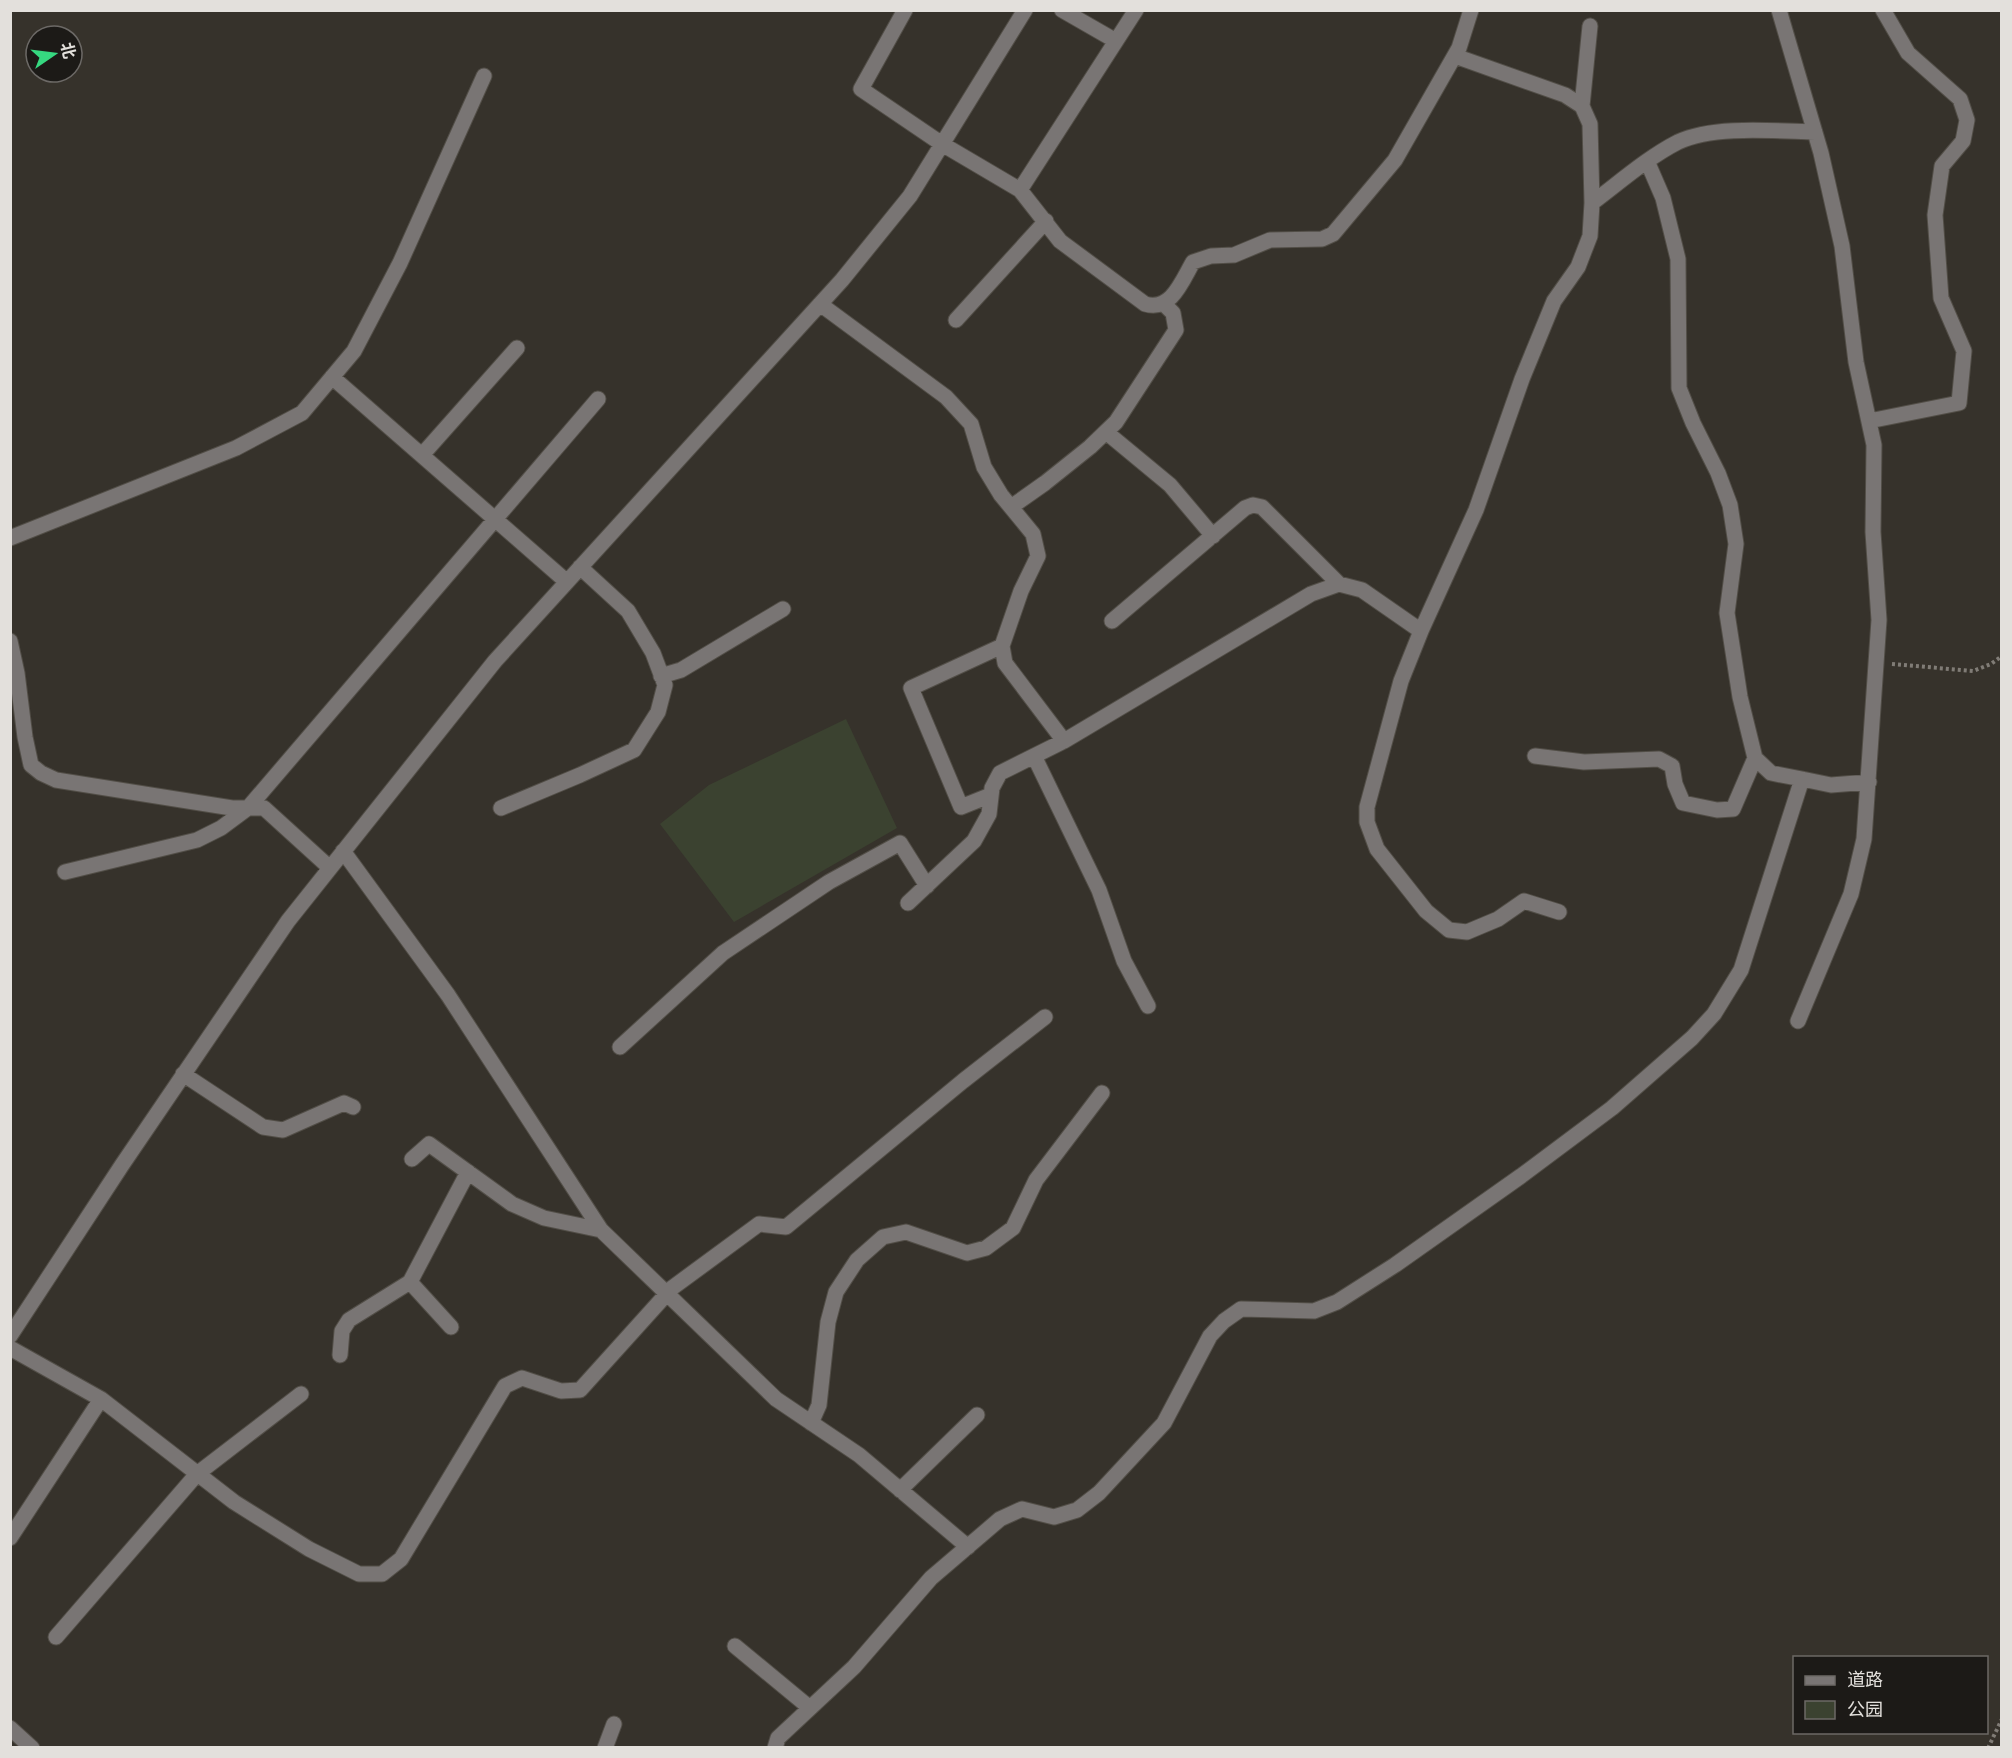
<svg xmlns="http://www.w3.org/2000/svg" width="2012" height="1758" viewBox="0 0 2012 1758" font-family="Figtree,'Noto Sans SC',sans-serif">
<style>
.green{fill:#3b4230}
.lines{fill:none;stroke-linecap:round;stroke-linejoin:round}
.minor-casing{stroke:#524e47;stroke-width:17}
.path{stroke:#807c76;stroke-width:4;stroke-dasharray:3 3;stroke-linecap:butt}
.minor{stroke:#797574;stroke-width:15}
</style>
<rect width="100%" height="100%" fill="#36322b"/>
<path class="green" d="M846,719L897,828L734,922L660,824L709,785Z"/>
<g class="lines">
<defs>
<path id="minor" d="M905,10L861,89L942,144L1020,190L1060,241L1145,304C1171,312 1182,281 1193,262L1211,256L1234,255L1270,240L1322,239L1333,234L1395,160L1459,48L1471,10
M1062,10L1116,41
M1779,10L1821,153L1842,246L1856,362L1874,445L1873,532L1879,620L1864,839L1851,894L1798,1021
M1455,56L1565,95L1582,106L1590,124L1592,203L1590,236L1578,267L1554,301L1522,379L1476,510L1421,631L1401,681L1367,807V822L1377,849L1426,911L1449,930L1467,932L1498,919L1524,901L1559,912
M1582,106L1590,26
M1647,161L1663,198L1678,259L1679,388L1693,423L1718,473L1730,505L1736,544L1727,613L1740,697L1755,758L1771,773L1802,779L1831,785L1869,782
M1020,190L1136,10
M1592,203C1620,182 1647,158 1678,142C1713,125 1776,131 1815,132
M820,304L946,397L971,424L984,467L1001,495L1033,534L1038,556L1021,591L1002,646L1005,663L1064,741
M956,320L1046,221
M332,377L567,582
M1869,421L1959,403L1964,351L1941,298L1935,215L1942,166L1963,141L1967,120L1960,99L1908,53L1883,10
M1106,432L1170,485L1213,536
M422,455L517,348
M1011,507L1045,483L1090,447L1116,422L1176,330L1173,313L1164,304
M10,538L236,448L302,413L354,351L400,263L484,76
M1112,621L1245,508L1253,505L1262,507L1339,584
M10,641L17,673L25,737L31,765L41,773L56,780L232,808H264L330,868
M661,676L681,670L783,609
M1034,756L1099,890L1124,961L1148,1006
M1535,756L1584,762L1659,759L1672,766L1675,784L1683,803L1717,810L1733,809L1755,758
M991,795L961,807L911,688L1002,646
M501,808L580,775L634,750L658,712L665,685L653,653L628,611L580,567
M343,851L448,995L601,1230L776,1399L859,1455L968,1547
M65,872L197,840L221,828L248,808L598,399
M908,903L974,841L989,814L992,788L1000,773L1064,741L1311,594L1339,584L1362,590L1421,631
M620,1047L723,953L829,882L900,843L927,886
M183,1074L263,1127L283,1130L344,1103L353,1107
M412,1159L429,1144L512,1204L544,1218L601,1230
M410,1282L451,1327
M10,1336L122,1165L288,921L495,661L842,280L910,196L1025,10
M10,1348L101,1399L234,1502L309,1549L359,1574H382L401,1559L505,1386L522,1378L561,1391L580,1390L672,1288L759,1224L786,1227L963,1081L1045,1017
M340,1355L342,1331L349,1320L410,1282L468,1172
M811,1423L819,1405L828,1322L836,1292L857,1260L883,1237L906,1232L967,1253L986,1248L1013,1228L1036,1180L1102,1093
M900,1490L977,1415
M10,1538L101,1399
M56,1637L197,1474L301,1394
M735,1646L810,1708
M10,1728L32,1748
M605,1748L614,1724
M775,1748L778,1738L854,1667L931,1578L1000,1519L1022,1509L1054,1517L1077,1510L1099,1493L1164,1423L1210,1336L1224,1321L1241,1309L1314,1311L1337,1302L1395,1265L1521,1176L1612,1108L1692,1038L1714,1014L1741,970L1802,779"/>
</defs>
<use href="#minor" class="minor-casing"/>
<path class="path" d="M1892,664L1973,671L1991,664L2002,656
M1988,1748L2002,1719"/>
<use href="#minor" class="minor"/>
</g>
<rect width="2012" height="1758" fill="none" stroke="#e3e0dc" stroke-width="24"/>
<rect x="1793" y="1656" width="195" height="78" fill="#1c1a17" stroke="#6c6966" stroke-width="1.5"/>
<rect x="1805" y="1676" width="30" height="9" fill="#797574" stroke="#6c6966" stroke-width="1.5"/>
<text x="1847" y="1686" font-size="18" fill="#e3e0dc">道路</text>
<rect x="1805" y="1701" width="30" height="18" fill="#3b4230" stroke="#6c6966" stroke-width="1.5"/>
<text x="1847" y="1716" font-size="18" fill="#e3e0dc">公园</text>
<g transform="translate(54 54) rotate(76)"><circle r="28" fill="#1c1a17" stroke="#6c6966" stroke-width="1.5"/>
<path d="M0-4.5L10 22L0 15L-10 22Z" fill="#36d880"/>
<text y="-9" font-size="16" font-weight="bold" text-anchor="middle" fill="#e3e0dc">北</text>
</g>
</svg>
